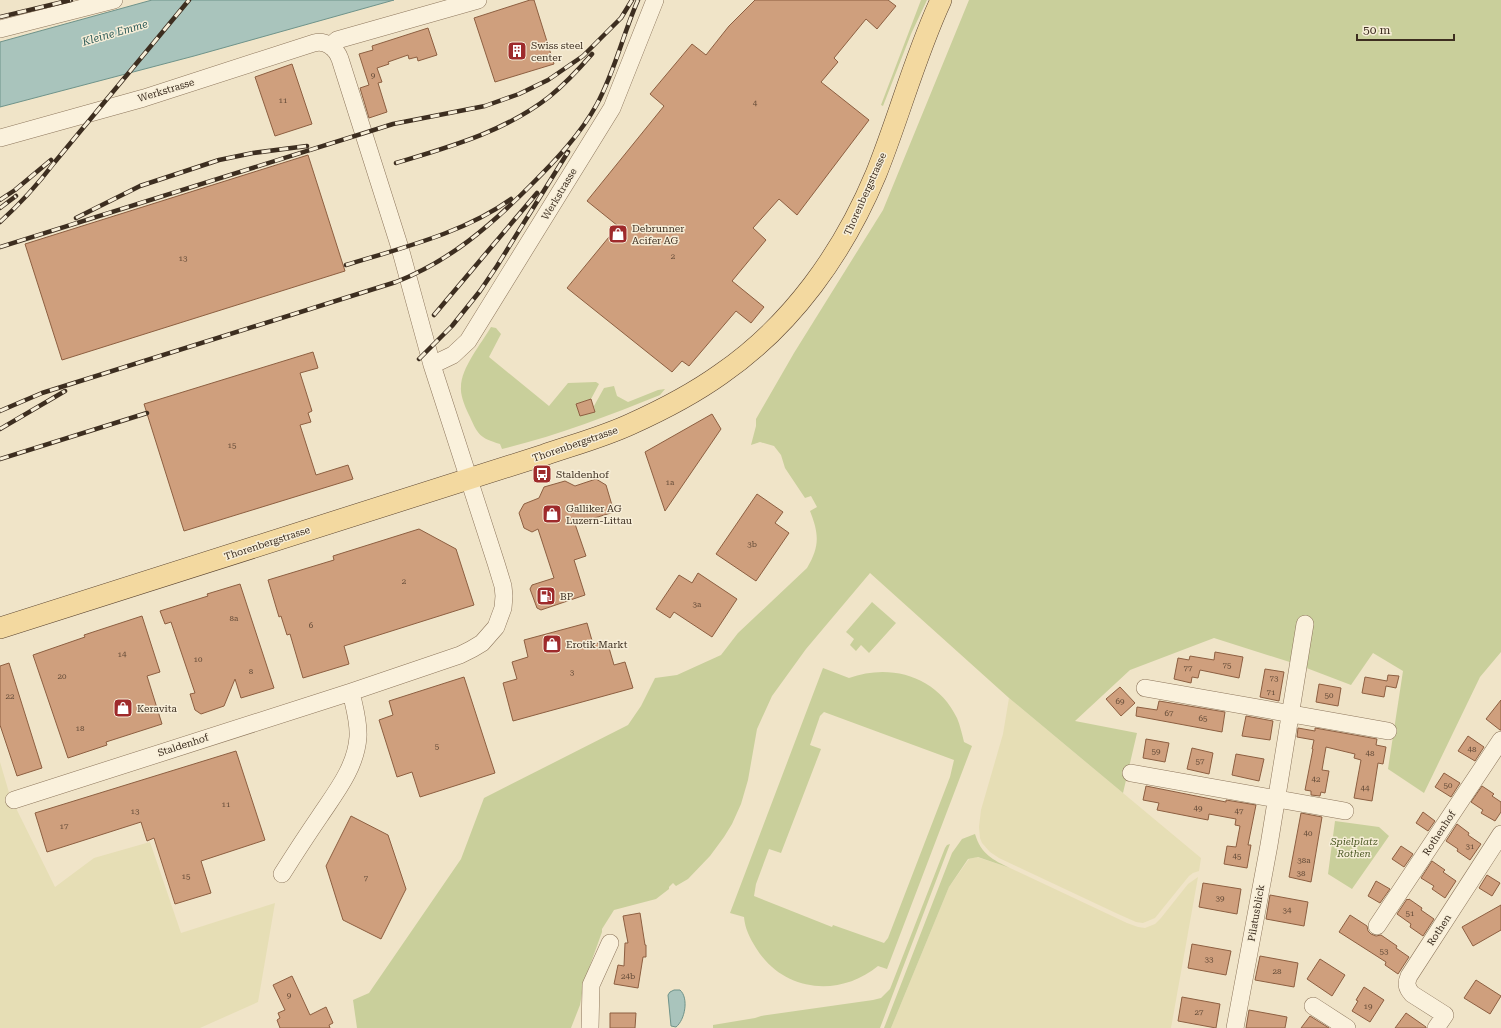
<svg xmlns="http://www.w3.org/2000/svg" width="1501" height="1028" viewBox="0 0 1501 1028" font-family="'Roboto Serif',serif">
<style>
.farmland{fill:#e6deb5}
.green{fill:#c9cf9b;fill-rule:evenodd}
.water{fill:#a9c4bc;stroke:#6f938a}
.building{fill:#cf9f7d;stroke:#8d5f41}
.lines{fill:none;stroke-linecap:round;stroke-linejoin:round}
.minor-casing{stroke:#8d765c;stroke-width:18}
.major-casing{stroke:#5b4430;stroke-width:22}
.minor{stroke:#faf1dc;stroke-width:17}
.major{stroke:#f3d9a0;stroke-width:21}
.rail-casing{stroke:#3d2e20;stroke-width:4.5}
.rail{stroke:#f7eed8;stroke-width:3;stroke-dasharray:9;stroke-linecap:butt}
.labels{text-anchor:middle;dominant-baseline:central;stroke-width:3;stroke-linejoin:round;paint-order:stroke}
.number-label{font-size:8px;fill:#624a37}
.poi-label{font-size:10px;fill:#3d2e20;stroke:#f7eed8;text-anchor:start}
.street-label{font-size:10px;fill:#3d2e20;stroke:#f7eed8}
.park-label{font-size:10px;font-style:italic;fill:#4d5a26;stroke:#f7eed8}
.water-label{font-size:11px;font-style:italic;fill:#2f5d5a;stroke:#f7eed8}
</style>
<rect width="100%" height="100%" fill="#f0e4c8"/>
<path class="farmland" d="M1009,698L1201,858L1199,871L1193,873L1189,876L1155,918L1143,923L1136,922L1118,914L999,858L990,852L982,843L980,838L979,827L981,810L1003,734Z
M0,762L10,796L55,887L94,858L150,842L181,933L275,903L258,1002L200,1028H0Z
M977,857L1010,868L1127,923L1138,927L1145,928L1155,924L1161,918L1188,884L1198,877L1171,1028H891L949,887L969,859Z"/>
<path class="green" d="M921,0H927L911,34L883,106L881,105Z
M969,0H1501V652L1480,677L1424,793L1388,769L1403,671L1373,653L1351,685L1296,664L1214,638L1130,670L1075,721L1137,733L1123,793L1009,698L870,573L806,649L772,696L757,729L748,780L741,804L732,824L724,837L710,856L688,879L676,886L673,883L669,887V889L656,899L614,910L602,929V932L584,982L580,1005L571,1028H357L353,1000L369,993L461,859L484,798L628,725L641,706L655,678L677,675L721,655L738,633L807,568C820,546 819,534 810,511L817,507L811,496L805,498L785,468L781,455L774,446L760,442L751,445L756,426V419L794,353L883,210Z
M491,327L496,328L501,334L489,357L549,406L568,383L596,382L599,384L591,399L576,404L580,416L595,411L594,406L604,388L614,386L617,396L628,402L658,390L665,389L660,395C608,416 556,436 502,449L500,444C480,438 478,435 470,417C466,409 460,396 461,387C461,368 481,344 491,327Z
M872,602L896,623L869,653L861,645L856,651L850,645L854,639L846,632Z
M823,668L849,678C890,663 937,676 957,718C960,725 962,734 964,742L972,746L887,969L878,966C839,998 783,992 756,948C750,938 745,929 744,917L730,913ZM824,712L954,760L950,777L888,938L884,943L833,925L832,927L754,896L756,884L769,849L781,853L821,749L810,745L820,716Z
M1335,821L1379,827L1389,836L1352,889L1328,874Z
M975,834C981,854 993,860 1010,868L978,857L968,859L949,887L891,1028H884L952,853L962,839Z
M950,844L880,1028H713V1025L755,1018L761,1016L873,1000L881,998L890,989L945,848L947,845Z"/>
<path class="water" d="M152,0H394L194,56L0,107V42Z
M674,990H680C689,998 685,1020 676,1027L671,1026L668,995L670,992Z"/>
<path class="building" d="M530,0H534L554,64L495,82L474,18Z
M755,0H888L896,6L877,29L866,19L834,58L838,62L821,82L869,120L797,215L779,199L753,228L766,240L732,281L764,307L751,323L736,311L689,366L682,361L672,372L567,288L618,226L587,201L664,106L650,94L692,44L706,55L729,26Z
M428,28L437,55L418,61L417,57L409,59L408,55L388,62L389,64L377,68L382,82L378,83L387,112L369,118L360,88L369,85L359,54L373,50L372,46Z
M292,64L312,124L275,136L255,77Z
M308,155L345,271L62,360L25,244Z
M313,352L318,368L300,373L312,411L308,413L311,422L300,425L316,475L348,465L353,479L184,531L144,404Z
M591,399L595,412L580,416L576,404Z
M712,414L721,429L665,511L645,452Z
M596,479L606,485L614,512L575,524L586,556L574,560L585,595L541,610L537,608L530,589L532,585L554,578L538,529L532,532L524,528L519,513L524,504L539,498L544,487L565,481L575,486Z
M757,494L783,512L775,523L789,533L756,581L716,554Z
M419,529L456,549L474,605L344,646L349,664L303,678L290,634L287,635L281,616L279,617L268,580L334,560L333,556Z
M698,573L737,599L712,637L674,612L670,618L656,609L679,575L692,583Z
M240,584L274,688L241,698L235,679L224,706L201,714L195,710L190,694L195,693L171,622L165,624L160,611L208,596L207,594Z
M142,616L160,672L147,676L162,724L106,742L107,745L68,758L33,655L85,637L84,635Z
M587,623L593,644L607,641L614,665L625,662L633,688L513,721L503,683L517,679L512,662L528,657L524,640Z
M1215,652L1243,657L1239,678L1200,670L1198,678L1192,677L1191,683L1174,679L1178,658L1189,660L1190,656L1214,660Z
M9,663L42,768L17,776L0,725V666Z
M1265,669L1284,672L1279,701L1260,697Z
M1388,675L1399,676L1396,688L1386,686L1384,697L1362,693L1365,677L1387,681Z
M464,677L495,773L420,797L412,772L397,777L379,720L393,715L389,701Z
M1319,684L1341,688L1338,706L1316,702Z
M1120,687L1135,703L1121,716L1106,699Z
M1501,700V730H1500L1486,719Z
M1159,701L1225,712L1222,732L1136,716L1137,707L1157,710Z
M1246,716L1273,721L1270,740L1242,736Z
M1298,728L1315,731V728L1377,739L1376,745L1386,747L1383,764L1378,763L1372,801L1354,798L1361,760L1354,758L1355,754L1326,747L1322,770L1329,771L1325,793L1321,792L1320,796L1311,795V791L1305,790L1313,749H1312L1314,740L1297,737Z
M1468,736L1484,747L1475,761L1458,751Z
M1146,739L1169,743L1165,762L1143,758Z
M1192,748L1213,753L1209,774L1187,769Z
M236,751L265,840L201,861L211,893L175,904L154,838L147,841L141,822L47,852L35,813Z
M1236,754L1264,759L1259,781L1232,775Z
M1444,773L1460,783L1451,797L1435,787Z
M1146,786L1226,802V800L1256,805L1248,845H1251L1247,868L1224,864L1227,846L1236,847L1240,826L1235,825L1236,819L1209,814L1208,820L1157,810L1159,803L1143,800Z
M1482,786L1494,794L1492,796L1501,802V812L1495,821L1481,813L1483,810L1471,802Z
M1423,812L1435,821L1428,831L1416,823Z
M1301,813L1322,817L1311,882L1289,877Z
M351,816L388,835L406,889L381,939L343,920L326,866Z
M1457,824L1469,833L1468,835L1481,844L1470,860L1457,851L1458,849L1446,841Z
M1401,846L1413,854L1404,867L1392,859Z
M1432,861L1445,870L1443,872L1456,881L1445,898L1432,889L1434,886L1421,878Z
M1487,875L1500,883L1492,896L1479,888Z
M1376,881L1390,889L1380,903L1368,896Z
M1203,883L1241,889L1237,914L1199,907Z
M1270,895L1308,902L1304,926L1266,919Z
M1407,899L1408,900L1409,899L1422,908L1421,910L1434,919L1423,936L1410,927L1411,924L1397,914Z
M1501,905V930L1473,946L1462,927Z
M640,913L645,945H646V957H643L638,988L614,984L618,965L624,966L625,943H628L623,916Z
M1350,915L1367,926L1368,931L1371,934L1376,936L1381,935L1397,946L1396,948L1409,957L1398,974L1385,965L1386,962L1339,932Z
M1192,944L1231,951L1226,975L1188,968Z
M1260,956L1298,963L1294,987L1255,980Z
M1320,959L1345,975L1332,996L1307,979Z
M292,976L310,1015L326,1007L333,1023L329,1025L330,1028H280L277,1020L280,1018L278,1013L285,1010L273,985Z
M1476,980L1501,996L1490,1014L1464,998Z
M1364,987L1384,1000L1370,1022L1352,1011L1358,1001L1356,1000Z
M1182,997L1220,1004L1216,1028L1178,1021Z
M1249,1010L1287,1017L1285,1028H1246Z
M610,1013H636L635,1028H610Z
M1406,1013L1426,1027V1028H1395Z
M1310,1016L1329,1028H1301Z"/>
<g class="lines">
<defs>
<path id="minor" d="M0,29L114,0
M330,46L337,40L478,0
M0,138L144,98L314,43C326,40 336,48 340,59L400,248L432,365L496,563L503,586L504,596L503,608L496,627L482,643L472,649L460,655L351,692L14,800
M432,365L453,355L468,341L612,108L655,0
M1145,688L1388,731
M1131,773L1345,811
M282,874C294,855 307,835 320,816C336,792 356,767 358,737C359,722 354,706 351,692
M1377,926L1501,740
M1313,1006L1347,1028
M590,1028L591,985L610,943
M1235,1028L1269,845L1305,624
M1436,1028L1445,1015L1412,994C1406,987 1406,983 1409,976L1501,834"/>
<path id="major" d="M0,628L544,455C573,445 603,437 631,424C662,410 693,394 721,374C792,325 843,253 876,174C899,117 915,56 941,0"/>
</defs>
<use href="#minor" class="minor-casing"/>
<use href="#major" class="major-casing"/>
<use href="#minor" class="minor"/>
<use href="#major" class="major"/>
<defs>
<path id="rail" d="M0,17L71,0
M396,163C449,147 504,132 549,97C565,84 579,69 592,54
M0,200L15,190L51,160
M0,208L16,196
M76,218L140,186L219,160L253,153L307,146
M0,222C20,204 38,184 54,163L189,0
M0,247L393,124L485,106L519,94L548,80L583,56L621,18L632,0
M346,265C401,248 464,233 511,199
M434,315L537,193
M419,359L452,326L480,291L497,266L568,152
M0,411L42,393L396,282C450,261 490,226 530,186C555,161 580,135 597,104C615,71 623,34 638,0
M0,429L65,391
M0,459L147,413"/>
</defs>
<use href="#rail" class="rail-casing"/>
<use href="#rail" class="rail"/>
</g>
<defs>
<symbol id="building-square" viewBox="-11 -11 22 22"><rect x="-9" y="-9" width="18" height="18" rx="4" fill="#9e2a2b" stroke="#f7eed8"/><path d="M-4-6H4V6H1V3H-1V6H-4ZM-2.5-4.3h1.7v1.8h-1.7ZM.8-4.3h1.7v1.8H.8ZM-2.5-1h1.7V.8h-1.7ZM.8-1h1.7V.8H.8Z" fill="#fff"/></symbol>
<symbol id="shop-square" viewBox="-11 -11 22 22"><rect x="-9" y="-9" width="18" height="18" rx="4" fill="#9e2a2b" stroke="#f7eed8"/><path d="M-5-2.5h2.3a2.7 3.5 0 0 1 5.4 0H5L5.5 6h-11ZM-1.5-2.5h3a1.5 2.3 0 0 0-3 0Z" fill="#fff"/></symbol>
<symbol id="bus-square" viewBox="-11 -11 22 22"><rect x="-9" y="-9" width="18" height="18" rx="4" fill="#9e2a2b" stroke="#f7eed8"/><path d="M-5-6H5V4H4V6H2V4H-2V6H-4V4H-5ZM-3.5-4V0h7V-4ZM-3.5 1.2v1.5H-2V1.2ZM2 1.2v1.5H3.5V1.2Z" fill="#fff"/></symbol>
<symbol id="fuel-square" viewBox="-11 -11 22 22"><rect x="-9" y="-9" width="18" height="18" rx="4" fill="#9e2a2b" stroke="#f7eed8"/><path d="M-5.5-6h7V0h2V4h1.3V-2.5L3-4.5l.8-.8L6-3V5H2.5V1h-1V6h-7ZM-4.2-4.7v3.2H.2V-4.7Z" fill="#fff"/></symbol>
</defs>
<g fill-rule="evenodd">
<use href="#building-square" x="506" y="40" width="22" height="22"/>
<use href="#shop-square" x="607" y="223" width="22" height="22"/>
<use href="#bus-square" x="531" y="463" width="22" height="22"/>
<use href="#shop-square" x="541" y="503" width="22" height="22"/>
<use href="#fuel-square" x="535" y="585" width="22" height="22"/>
<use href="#shop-square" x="541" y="633" width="22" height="22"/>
<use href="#shop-square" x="112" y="697" width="22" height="22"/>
</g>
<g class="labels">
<g class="number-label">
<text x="373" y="75">9</text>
<text x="283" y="100">11</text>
<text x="755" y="103">4</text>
<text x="673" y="256">2</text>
<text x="183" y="258">13</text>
<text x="232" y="445">15</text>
<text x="670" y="482">1a</text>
<text x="752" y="544">3b</text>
<text x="404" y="581">2</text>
<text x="697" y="604">3a</text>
<text x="234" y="618">8a</text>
<text x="311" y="625">6</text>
<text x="122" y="654">14</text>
<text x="198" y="659">10</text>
<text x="1227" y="665">75</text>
<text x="1188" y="668">77</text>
<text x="251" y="671">8</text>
<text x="572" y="672">3</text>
<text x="62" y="676">20</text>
<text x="1274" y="678">73</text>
<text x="1271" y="692">71</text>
<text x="1329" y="695">50</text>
<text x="10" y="696">22</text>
<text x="1120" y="701">69</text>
<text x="1169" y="713">67</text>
<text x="1203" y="718">65</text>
<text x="80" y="728">18</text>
<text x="437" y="746">5</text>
<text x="1472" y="749">48</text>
<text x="1156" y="751">59</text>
<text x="1370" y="753">48</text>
<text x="1200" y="761">57</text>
<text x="1316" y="779">42</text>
<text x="1448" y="785">50</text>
<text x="1365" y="788">44</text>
<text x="226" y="804">11</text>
<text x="1198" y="808">49</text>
<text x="135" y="811">13</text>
<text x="1239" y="811">47</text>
<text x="64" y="826">17</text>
<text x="1308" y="833">40</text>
<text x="1470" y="846">31</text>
<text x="1237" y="856">45</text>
<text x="1304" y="860">38a</text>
<text x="1301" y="873">38</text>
<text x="186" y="876">15</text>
<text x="366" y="878">7</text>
<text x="1220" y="898">39</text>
<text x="1287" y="910">34</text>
<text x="1410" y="913">51</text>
<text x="1384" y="951">53</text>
<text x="1209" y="959">33</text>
<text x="1277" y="971">28</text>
<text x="628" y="976">24b</text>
<text x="289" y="995">9</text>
<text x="1368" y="1006">19</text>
<text x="1199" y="1012">27</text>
</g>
<g class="poi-label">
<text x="531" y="45">Swiss steel<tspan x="531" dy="12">center</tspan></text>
<text x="632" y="228">Debrunner<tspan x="632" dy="12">Acifer AG</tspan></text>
<text x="556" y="474">Staldenhof</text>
<text x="566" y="508">Galliker AG<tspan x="566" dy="12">Luzern-Littau</tspan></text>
<text x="560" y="596">BP</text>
<text x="566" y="644">Erotik Markt</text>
<text x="137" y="708">Keravita</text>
</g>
<g class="street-label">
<text transform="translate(166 90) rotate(-17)">Werkstrasse</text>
<text transform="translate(559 194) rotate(-59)">Werkstrasse</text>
<text transform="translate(865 194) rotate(-66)">Thorenbergstrasse</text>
<text transform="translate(575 444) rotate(-19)">Thorenbergstrasse</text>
<text transform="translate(267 543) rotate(-18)">Thorenbergstrasse</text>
<text transform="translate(183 745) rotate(-18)">Staldenhof</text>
<text transform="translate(1439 833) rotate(-57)">Rothenhof</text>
<text transform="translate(1256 913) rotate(-80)">Pilatusblick</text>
<text transform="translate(1439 930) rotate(-57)">Rothen</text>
</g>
<g class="park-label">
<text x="1354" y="841">Spielplatz<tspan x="1354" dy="12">Rothen</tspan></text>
</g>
<g class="water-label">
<text transform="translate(115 33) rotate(-16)">Kleine Emme</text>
</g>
</g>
<path d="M1357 34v6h97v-6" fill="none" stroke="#3d2e20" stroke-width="2"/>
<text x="1363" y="34" font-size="12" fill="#3d2e20" stroke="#f7eed8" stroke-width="3" paint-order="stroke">50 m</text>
</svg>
